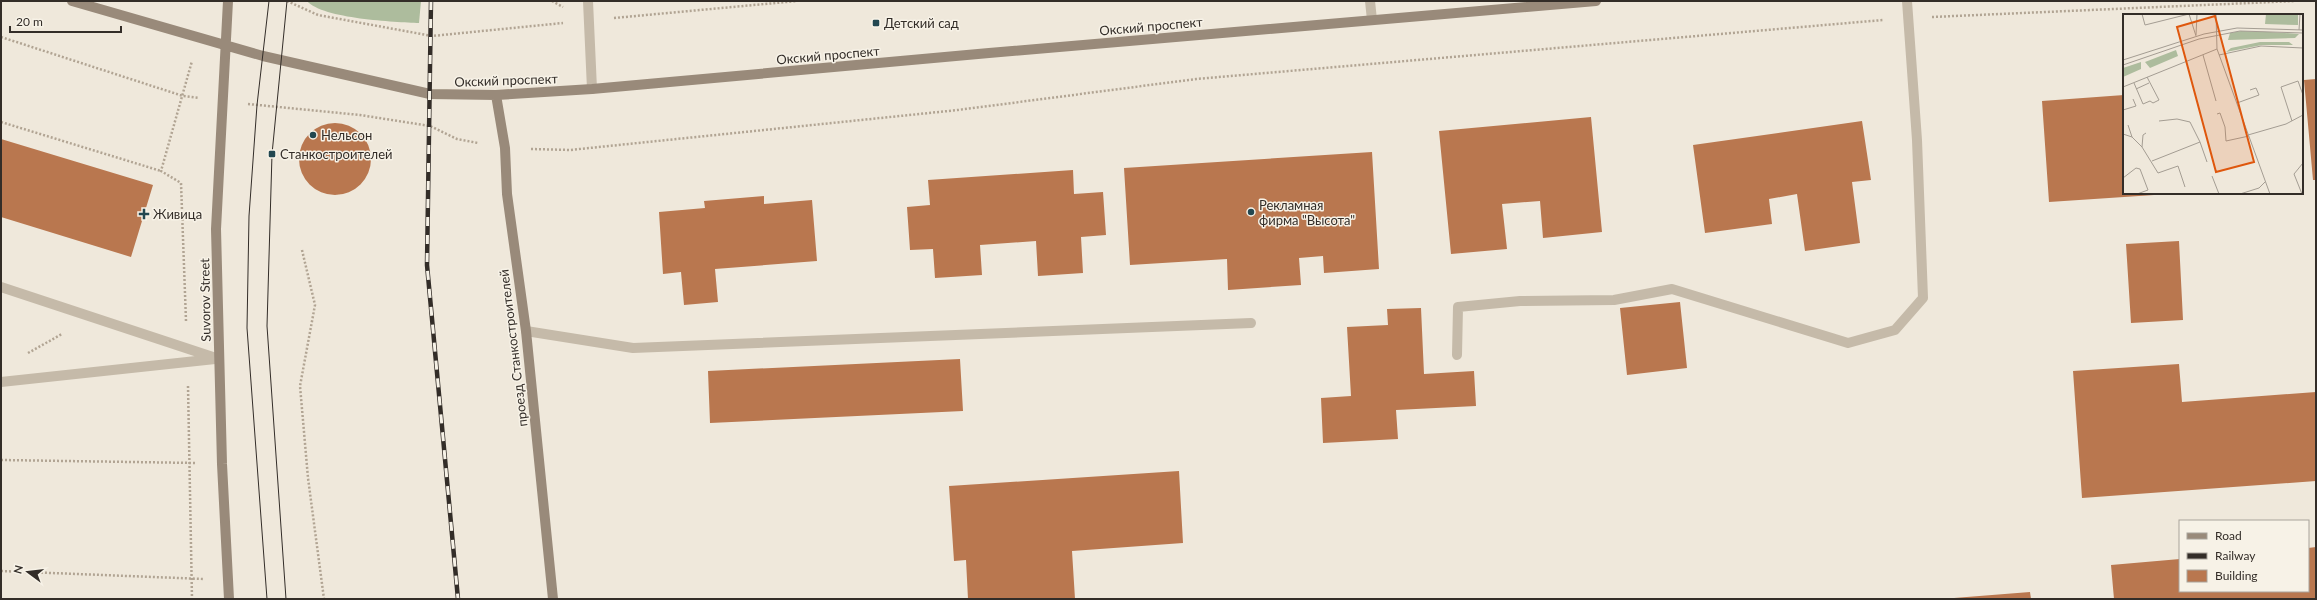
<svg xmlns="http://www.w3.org/2000/svg" width="2317" height="600" viewBox="0 0 2317 600" font-family="Lato,sans-serif">
<style>
.green{fill:#adbc9d}
.building{fill:#b9774f}
.lines{fill:none;stroke-linecap:round;stroke-linejoin:round}
.path{stroke:#b1a493;stroke-width:2.5;stroke-dasharray:2 2;stroke-linecap:butt}
.lane{stroke:#c5baa9;stroke-width:10}
.secondary{stroke:#998a7a;stroke-width:10}
.tram{stroke:#332d28;stroke-width:1}
.rail-casing{stroke:#332d28;stroke-width:4.5}
.rail{stroke:#f7f2e7;stroke-width:3;stroke-dasharray:9;stroke-linecap:butt}
.poi-dot{fill:#224750;stroke:#f7f2e7;stroke-width:1.5}
.labels{text-anchor:middle;dominant-baseline:central;stroke-width:3;stroke-linejoin:round;paint-order:stroke}
.poi-label{font-size:13px;fill:#332d28;stroke:#f7f2e7;text-anchor:start}
.street-label{font-size:13px;fill:#332d28;stroke:#f7f2e7}
.inset-road{fill:none;stroke:#a49d93;stroke-width:1}
.view{fill:#df570d;fill-opacity:0.15;stroke:#df570d;stroke-width:2}
.inset-edge{fill:none;stroke:#332d28;stroke-width:2}
</style>
<rect width="100%" height="100%" fill="#efe8db"/>
<path class="green" d="M307,1H421L419,23C395,22 323,19 307,1Z"/>
<path class="building" d="M2316,79V180H2313L2304,80Z
M2124,95V193L2169,194L2049,202L2042,101Z
M1591,117L1602,232L1543,238L1540,201L1502,204L1507,249L1451,254L1439,131Z
M1862,121L1871,180L1852,182L1860,243L1805,251L1797,194L1769,199L1772,224L1705,233L1693,145Z
M299 159a36 36 0 1 1 72 0a36 36 0 1 1-72 0Z
M1,139L153,185L131,257L1,217Z
M1372,152L1379,269L1324,273L1323,256L1299,258L1301,285L1228,290L1227,259L1130,265L1124,168Z
M1073,170L1074,194L1103,192L1106,235L1081,237L1083,273L1038,276L1036,241L980,245L982,275L935,278L933,249L910,250L907,207L930,205L928,180Z
M764,196V204L812,200L817,261L715,269L718,302L684,305L681,272L663,274L659,212L705,208L704,201Z
M2179,241L2183,320L2131,323L2126,244Z
M1680,302L1687,368L1627,375L1620,308Z
M1421,308L1424,374L1474,371L1476,406L1396,410L1398,439L1323,443L1321,398L1351,396L1347,327L1388,325L1387,309Z
M960,359L963,411L710,423L708,371Z
M2179,364L2182,402L2316,392V481L2082,498L2073,371Z
M1179,471L1183,543L1072,551L1075,599H968L966,560L954,561L949,486Z
M2316,547V599H2114L2111,565L2180,559V591H2308V548Z
M2030,592L2031,599H1954V598Z"/>
<g class="lines">
<path class="path" d="M287,1L318,15L432,36L563,23
M552,1L563,7
M1932,17L2295,1
M614,18L797,1
M1,37L183,96L199,98
M248,104L360,115L430,126L457,139L478,143
M1,122L161,171
M531,149L570,150L958,110L1196,79L1883,20
M302,250L315,305L300,386L308,478L324,599
M186,321L181,183L161,171L192,61
M28,353L62,334
M188,386L192,599
M1,460L197,463
M1,571L204,579"/>
<path class="lane" d="M588,1L592,89
M1370,1L1372,20
M1,287L219,359
M526,331L633,348L1251,323
M1457,355L1458,307L1520,301L1614,300L1672,289L1848,343L1895,330L1923,298L1917,140L1907,1
M1,382L215,359"/>
<path class="secondary" d="M72,1L263,56L430,94L496,95L592,89L989,53L1596,1
M228,1L216,229L222,464L229,599
M496,95L505,148L507,194L526,331L553,599"/>
<path class="tram" d="M267,599L247,328L249,216L257,105L269,1
M286,599L267,326L272,154L287,1"/>
<defs>
<path id="rail" d="M431,1L427,265L458,599"/>
</defs>
<use href="#rail" class="rail-casing"/>
<use href="#rail" class="rail"/>
</g>
<g class="poi-dot">
<rect x="872" y="19" width="8" height="8" rx="2"/>
<circle cx="313" cy="135" r="4"/>
<rect x="268" y="150" width="8" height="8" rx="2"/>
<circle cx="1251" cy="212" r="4"/>
<path d="M142 208h4v4h4v4h-4v4h-4v-4h-4v-4h4z"/>
</g>
<g class="labels">
<g class="poi-label">
<text x="884" y="23">Детский сад</text>
<text x="321" y="135">Нельсон</text>
<text x="280" y="154">Станкостроителей</text>
<text x="1259" y="205">Рекламная<tspan x="1259" dy="15">фирма "Высота"</tspan></text>
<text x="153" y="214">Живица</text>
</g>
<g class="street-label">
<text transform="translate(1151 26) rotate(-5)">Окский проспект</text>
<text transform="translate(828 55) rotate(-5)">Окский проспект</text>
<text transform="translate(506 80) rotate(-2)">Окский проспект</text>
<text transform="translate(205 300) rotate(-91)">Suvorov Street</text>
<text transform="translate(513 348) rotate(-97)">проезд Станкостроителей</text>
</g>
</g>
<g transform="translate(2123 14)">
<rect width="180" height="180" fill="#efe8db"/>
<path d="M143,0H175V11L142,10ZM118,17L147,18L176,20L172,24L105,26L107,19ZM137,28H166L170,31H139L103,38L108,34ZM53,36L55,42L27,54L22,48ZM18,48V55L0,63V54Z" fill="#adbc9d"/>
<path class="inset-road" d="M19,0L22,11L66,0L73,22M93,0L94,35L147,180M176,16L177,0M73,21L74,0M80,41L93,87M96,41L138,32L180,34M0,46L81,20L114,14L180,16M0,51L76,25L117,17L180,19M11,69L20,90L27,87L30,89L36,86L24,63M0,73L94,35M13,75L26,69M114,89L136,81L133,74L127,76M0,96L13,92L10,85M94,100L97,99L102,113L103,127L126,122M36,107L54,105L67,108L77,128M169,107L158,73L175,67L180,81M5,111L9,123M0,120L9,123L19,133L35,159L55,152L62,173M125,121L163,110L180,101M19,133L20,121L23,119M29,147L77,128L84,148M89,162L96,180M0,164L13,154L17,155L25,176L14,180M117,180L136,174L142,168M179,180L171,160L180,149"/>
<path class="view" d="M92,2L131,148L93,158L54,13Z"/>
<rect width="180" height="180" class="inset-edge"/>
</g>
<rect width="2317" height="600" fill="none" stroke="#332d28" stroke-width="4"/>
<rect x="2179" y="520" width="130" height="72" fill="#f7f2e7" stroke="#a9a39b"/>
<rect x="2187" y="533" width="20" height="6" fill="#998a7a" stroke="#a9a39b"/>
<text x="2215" y="540" font-size="12" fill="#332d28">Road</text>
<rect x="2187" y="553" width="20" height="6" fill="#332d28" stroke="#a9a39b"/>
<text x="2215" y="560" font-size="12" fill="#332d28">Railway</text>
<rect x="2187" y="570" width="20" height="12" fill="#b9774f" stroke="#a9a39b"/>
<text x="2215" y="580" font-size="12" fill="#332d28">Building</text>
<g transform="translate(28 572) rotate(285)" stroke="#f7f2e7" stroke-width="3" paint-order="stroke">
<path d="M0-3L7 15L0 10L-7 15Z" fill="#332d28"/>
<text y="-6" font-size="11" font-weight="bold" text-anchor="middle" fill="#332d28">N</text>
</g>
<path d="M10 26v6h111v-6" fill="none" stroke="#332d28" stroke-width="2"/>
<text x="16" y="26" font-size="12" fill="#332d28" stroke="#f7f2e7" stroke-width="3" paint-order="stroke">20 m</text>
</svg>
